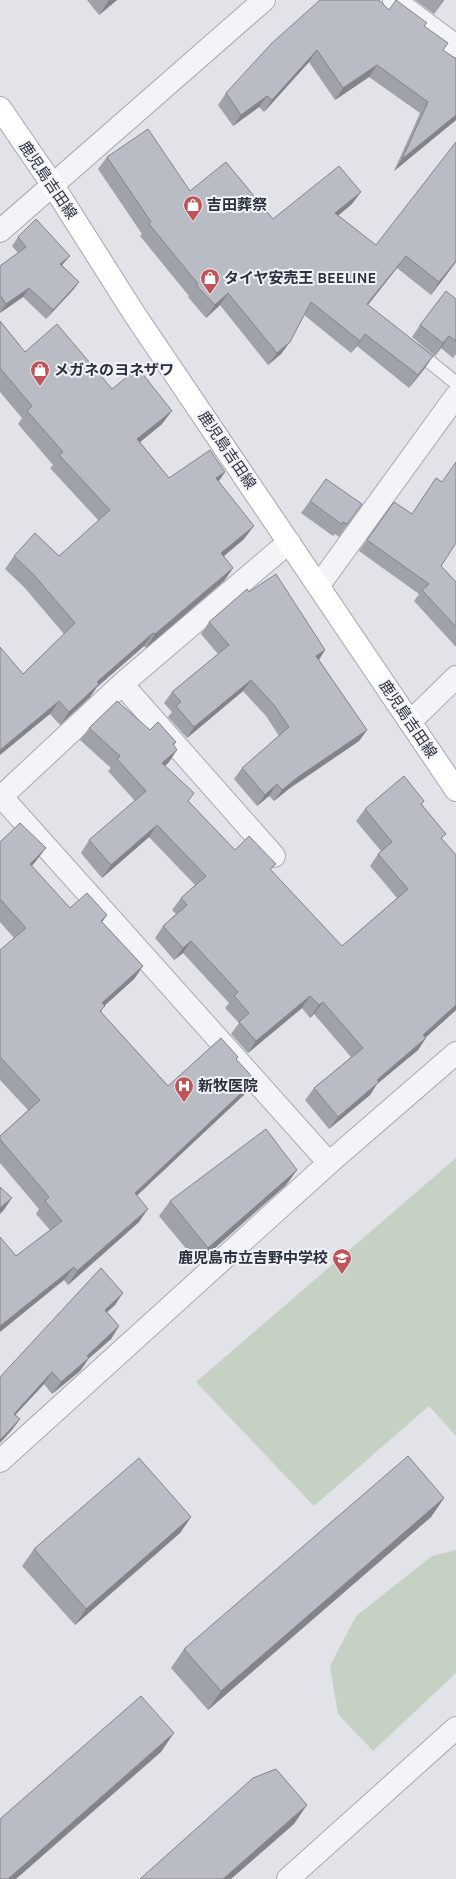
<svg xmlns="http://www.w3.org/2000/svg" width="456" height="1879" viewBox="0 0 456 1879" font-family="Karla,'Noto Sans JP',sans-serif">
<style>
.green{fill:#c5d1c3}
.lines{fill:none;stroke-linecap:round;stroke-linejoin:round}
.lane-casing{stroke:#a7aab2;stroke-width:15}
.street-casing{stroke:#a7aab2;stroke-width:24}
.primary-casing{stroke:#a2a7b2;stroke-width:24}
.lane{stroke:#f3f4f7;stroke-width:13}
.street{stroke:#f3f4f7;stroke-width:22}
.primary{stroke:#fff;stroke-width:22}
.wall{fill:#9fa2a9}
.shaded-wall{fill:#828489}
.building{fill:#b9bcc4;stroke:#828489}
.labels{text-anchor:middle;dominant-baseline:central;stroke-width:4;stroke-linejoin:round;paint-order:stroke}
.street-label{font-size:15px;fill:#2b303e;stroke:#f0f2f6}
.poi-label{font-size:15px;font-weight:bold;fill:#2b303e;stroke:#f0f2f6;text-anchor:start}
</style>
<rect width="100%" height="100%" fill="#e1e3e8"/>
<path class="green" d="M456,1158V1436L429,1406L314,1506L196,1382Z
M456,1550V1673L373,1751L338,1714L330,1666L356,1616L432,1556Z"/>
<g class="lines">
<defs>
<path id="lane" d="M415,350L456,383"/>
<path id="street" d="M394,0L456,46
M0,231L264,0
M319,585L456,396
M122,684L274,856
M410,722L456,677
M0,795L329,1163
M0,798L122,684L289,542
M0,1461L329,1163L456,1053
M288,1879L456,1728"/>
<path id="primary" d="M0,108L52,184L135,315L456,790"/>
</defs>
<use href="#lane" class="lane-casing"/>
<use href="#street" class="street-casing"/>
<use href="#primary" class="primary-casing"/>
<use href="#lane" class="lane"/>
<use href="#street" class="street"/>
<use href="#primary" class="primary"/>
</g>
<path class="wall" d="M87,0H117L99,15Z
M415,0H444L434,14Z
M389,10L424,26L443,50L456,120L394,171L420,113L369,77L335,100L309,62L264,112L259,107L233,126L218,105L226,93Z
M107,157L190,191L273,219L352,204L338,216L376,245L456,262L431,295L397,268L368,305L433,356L425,368L409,388L357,346L351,353L304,315L281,354L268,365L220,305L206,318L188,297L189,296L140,236L142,234L98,169Z
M18,237L63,264L62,265L79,282L73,290L46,319L23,297L0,313V266L18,253L12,246Z
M456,299V354L453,358L441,348L435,356L412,337L420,325Z
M0,321L25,352L112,389L162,424L140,442L169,478L225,472L218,482L244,539L224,556L233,568L224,581L146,648L144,646L97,687L90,697L60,725L50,714L23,674L64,634L24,587L5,569L14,556H59L99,521L50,468L53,465L18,424L22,418L0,392Z
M436,478L441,566L456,582V647L414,601L419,594L359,551L394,502L412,514Z
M310,501L362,504L339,537L335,534L333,536L301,513Z
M249,592L325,650L319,660L367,730L359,741L290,788L274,801L269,796L257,806L234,779L242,768L279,736L266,716L243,691L187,738L168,717L172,712L164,703L172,692L218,654L201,634L209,622Z
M89,728L150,730L176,742L174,745L169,762L165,766L189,802L235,850L271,871L342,946L397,898L370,866L378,854L381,851L356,821L365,809L424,801L422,804L442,839L456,855V1010L426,1037L418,1050L377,1084L370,1095L329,1129L305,1100L314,1088L351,1057L314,1014L310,1018L302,1008L248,1053L231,1034L239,1023L225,1008L229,1003L183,953L174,960L155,938L163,926L176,914L172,910L181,898L195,885L149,837L102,878L81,853L89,840L135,801L108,771L111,768L80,740Z
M0,842L36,861L32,866L70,908L102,922L143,966L134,979L104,1006L101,1012L168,1086L238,1057L236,1059L246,1093L137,1195L139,1222L68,1285L64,1280L16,1256L50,1230L36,1214L39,1209L0,1163V1136L28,1110L0,1080V950L14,938L0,922Z
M297,1170L286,1185L198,1263L159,1216L170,1201Z
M115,1305L107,1312L119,1326L111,1339L89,1358L80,1371L52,1394L44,1384L15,1415L20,1419L11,1431L0,1377Z
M444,1498L431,1517L208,1710L171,1668L184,1649Z
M191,1517L180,1533L75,1625L22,1566L34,1549Z"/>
<path class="shaded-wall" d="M109,0H117L99,15Z
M443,0H444L434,14Z
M317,50L309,62L264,112L272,100Z
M377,65L369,77L335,100L343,88Z
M267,96L259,107L233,126L241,115Z
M456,115V120L394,171L402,159Z
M361,192L352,204L326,225L335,213Z
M70,256L63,264L54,273L60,264Z
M406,256L397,268L358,317L367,304Z
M456,261V262L431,295L439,282Z
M79,282L73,290L46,319L53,310Z
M29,288L23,297L0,313L6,304Z
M228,293L220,305L206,318L215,305Z
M365,334L357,346L351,353L360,341Z
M449,336L441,348L435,356L443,343Z
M290,342L281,354L268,365L277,353Z
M433,356L425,368L409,388L418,375Z
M172,411L162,424L128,452L137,439Z
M225,472L216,485V478Z
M254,526L244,539L212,566L221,553Z
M233,568L224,581L146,648L155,634Z
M153,633L144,646L97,687L90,697L60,725L69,712L97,682Z
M325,650L318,661L316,656Z
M251,680L243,691L187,738L194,727Z
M59,701L50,714L0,755V750Z
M367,730L359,741L290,788L274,801L282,790L298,777Z
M177,750L169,762L154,775L162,763Z
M277,784L269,796L257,806L265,795Z
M157,825L149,837L102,878L111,865Z
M46,848L36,861L21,877L30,864Z
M107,915L98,928L101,921Z
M191,941L183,953L174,960L183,948Z
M143,966L134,979L93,1016L102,1003Z
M310,996L302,1008L248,1053L256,1041Z
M323,1002L314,1014L310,1018L319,1005Z
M456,1005V1010L415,1047L423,1035Z
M426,1038L418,1050L377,1084L370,1095L329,1129L338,1117L377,1080Z
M255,1080L246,1093L126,1206L135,1193Z
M297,1170L286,1185L198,1263L208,1248Z
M12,1198L3,1211L0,1214V1208Z
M148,1209L139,1222L68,1285L77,1271Z
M74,1267L64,1280L0,1332V1326Z
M123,1293L115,1305L96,1322L105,1310Z
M119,1326L111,1339L86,1361L89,1358L80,1371L52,1394L61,1382L87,1356Z
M52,1372L44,1384L5,1426L14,1414Z
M20,1419L11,1431L0,1443V1440Z
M444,1498L431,1517L208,1710L221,1691Z
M191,1517L180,1533L75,1625L86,1609Z
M174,1733L161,1752L16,1879H8Z
M307,1805L294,1824L231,1879H223Z"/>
<path class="building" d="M320,0H379L389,10L396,0L427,23L424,26L448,43L443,50L456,59V115L402,159L428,102L377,65L343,88L317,50L272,100L267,96L241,115L226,93L272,43Z
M148,129L190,191L226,162L273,219L339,166L361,192L335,213L376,245L456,142V261L439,282L406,256L367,304L433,356L418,375L365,334L360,341L311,302L290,342L277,353L228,293L215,305L196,285L198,284L149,224L151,222L107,157Z
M36,219L70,256L60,264L79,282L53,310L29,288L6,304L0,295V266L26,247L18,237Z
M446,291L456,299V341L449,336L443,343L420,325Z
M0,321L25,352L57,324L112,389L138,368L172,411L137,439L169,478L210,450L225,472L216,478L254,526L221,553L233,568L155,634L153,633L97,682L99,684L69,712L59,701L0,750V647L23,674L75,623L33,574L14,556L35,533L59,556L110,510L59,455L63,452L27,411L32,406L0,368Z
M456,462V543L441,566L456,582V627L422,590L429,584L367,540L394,502L412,514L436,478L442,482Z
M326,479L362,504L347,524L343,522L341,524L310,501Z
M276,574L325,650L316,656L367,730L298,777L282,790L277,784L265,795L242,768L289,727L274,705L251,680L194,727L176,706L181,702L172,692L229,645L209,622L247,589L249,592Z
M117,701L150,730L158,722L176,742L173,744L177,750L162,763L194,793L188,801L235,850L249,836L276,864L270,869L342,946L408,889L378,854L392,842L365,809L404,776L424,801L421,804L446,834L441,838L456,855V1005L423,1035L426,1038L377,1080L379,1082L338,1117L314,1088L363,1048L323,1002L319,1005L310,996L256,1041L239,1022L249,1013L234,996L238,992L191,941L183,948L163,926L187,905L181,898L206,876L157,825L111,865L89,840L146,791L117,759L120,756L89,728Z
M20,823L46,848L30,864L70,908L87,893L107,915L101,921L143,966L102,1003L105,1006L100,1011L168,1086L221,1038L238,1057L236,1059L255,1080L135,1193L148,1209L77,1271L74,1267L0,1326V1237L16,1256L62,1221L45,1201L49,1197L0,1139V1136L40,1100L0,1057V950L26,928L0,899V842Z
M266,1129L297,1170L208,1248L170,1201Z
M0,1187L12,1198L0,1208Z
M101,1268L123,1293L105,1310L119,1326L87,1356L89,1358L61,1382L52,1372L14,1414L20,1419L0,1440V1377Z
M408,1456L444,1498L221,1691L184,1649Z
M139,1458L191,1517L86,1609L34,1549Z
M141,1696L174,1733L8,1879H0V1819Z
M276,1769L307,1805L223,1879H140L253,1778Z"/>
<defs>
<symbol id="shop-pin" viewBox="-11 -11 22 30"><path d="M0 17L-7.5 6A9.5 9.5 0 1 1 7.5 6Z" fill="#bf5459" stroke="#f0f2f6"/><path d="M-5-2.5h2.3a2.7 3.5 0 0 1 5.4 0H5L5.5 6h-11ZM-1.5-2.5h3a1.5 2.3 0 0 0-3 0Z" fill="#fff"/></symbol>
<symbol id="hospital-pin" viewBox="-11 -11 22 30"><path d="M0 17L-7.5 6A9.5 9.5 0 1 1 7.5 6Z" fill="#bf5459" stroke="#f0f2f6"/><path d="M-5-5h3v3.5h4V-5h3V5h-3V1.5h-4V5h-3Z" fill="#fff"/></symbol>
<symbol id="school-pin" viewBox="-11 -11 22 30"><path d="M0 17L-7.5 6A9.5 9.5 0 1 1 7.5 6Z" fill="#bf5459" stroke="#f0f2f6"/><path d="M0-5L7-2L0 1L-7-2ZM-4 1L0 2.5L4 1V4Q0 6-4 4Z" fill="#fff"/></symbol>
</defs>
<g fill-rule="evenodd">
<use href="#shop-pin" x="182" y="194" width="22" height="30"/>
<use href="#shop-pin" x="199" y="267" width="22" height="30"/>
<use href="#shop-pin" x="29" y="359" width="22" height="30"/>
<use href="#hospital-pin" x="173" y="1075" width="22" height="30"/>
<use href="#school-pin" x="331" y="1247" width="22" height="30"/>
</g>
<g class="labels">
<g class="street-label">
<text transform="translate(48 180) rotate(56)">鹿児島吉田線</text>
<text transform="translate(227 450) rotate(56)">鹿児島吉田線</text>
<text transform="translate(408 719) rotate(56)">鹿児島吉田線</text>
</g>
<g class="poi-label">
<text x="207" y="205">吉田葬祭</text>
<text x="224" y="278">タイヤ安売王 BEELINE</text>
<text x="54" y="370">メガネのヨネザワ</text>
<text x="198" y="1086">新牧医院</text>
<text x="328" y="1258" text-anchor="end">鹿児島市立吉野中学校</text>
</g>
</g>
</svg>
